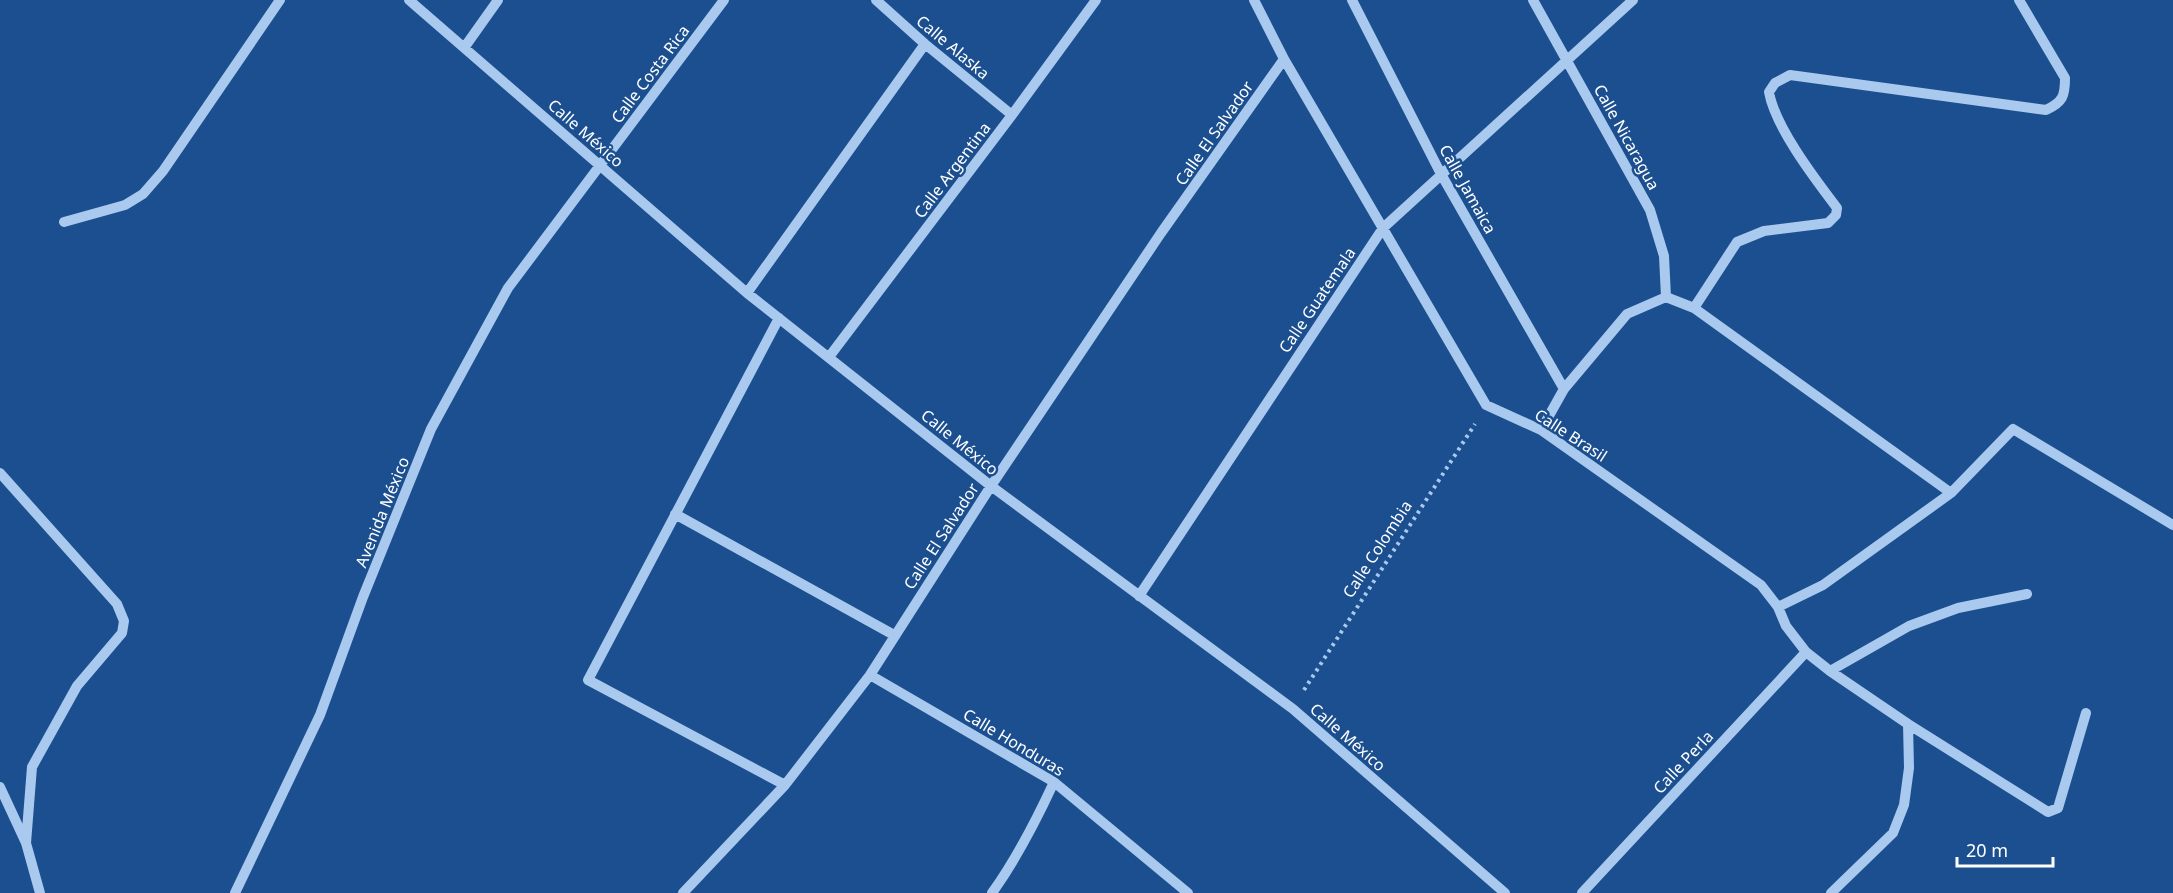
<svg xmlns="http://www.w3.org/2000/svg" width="2173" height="893" viewBox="0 0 2173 893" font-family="'Noto Sans',sans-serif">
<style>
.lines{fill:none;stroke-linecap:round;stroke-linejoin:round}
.path{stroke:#a9c9ee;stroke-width:4;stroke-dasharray:3 4.5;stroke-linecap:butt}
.minor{stroke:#a9c9ee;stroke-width:10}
.labels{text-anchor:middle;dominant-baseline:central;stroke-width:5;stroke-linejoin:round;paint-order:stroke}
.street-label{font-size:16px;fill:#fff;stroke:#1b4f8f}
</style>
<rect width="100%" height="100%" fill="#1b4f8f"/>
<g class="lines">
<path class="path" d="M1304,690L1475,424"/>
<path class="minor" d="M409,0L747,293L991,486L1293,709L1505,893
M876,0L925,44L1012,115
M1254,0L1284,59L1486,405L1541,430L1761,585L1778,607L1786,626L1806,652L1830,671L1908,724L2048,812L2058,808L2086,713
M1352,0L1441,174L1564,389
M1533,0L1650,210L1664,256L1666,297
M464,48L498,0
M64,222L125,205L143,194L163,171L280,0
M747,293L925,44
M1666,297L1694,308L1951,493
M1694,308L1737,242L1764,231L1828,223L1836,215L1837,208C1815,179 1775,127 1769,92L1775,83L1790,75L2046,110C2063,102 2065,96 2065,78L2019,0
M779,318L588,680L785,785
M829,357L1012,115L1096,0
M1541,430L1564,389L1627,314L1666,297
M0,473L117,604L124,621L122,633L77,686L32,767L26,843
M675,514L894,635
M1139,596L1383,228L1633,0
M1778,607L1823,585L1951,493L2013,429L2173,525
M1830,671L1909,626L1958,608L2027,594
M870,675L1054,782L1188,893
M0,787L26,843L40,893
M235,893L320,715L363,597L431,429L508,288L724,0
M683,893L785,785L870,675L991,486L1161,233L1284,59
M992,893C1017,858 1036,821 1054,782
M1582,893L1806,652
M1831,893L1893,833L1904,805L1909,768L1908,724"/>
</g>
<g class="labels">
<g class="street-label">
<text transform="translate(953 47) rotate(40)">Calle Alaska</text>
<text transform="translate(650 74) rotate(-53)">Calle Costa Rica</text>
<text transform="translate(586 133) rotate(41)">Calle México</text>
<text transform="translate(1214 133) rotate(-55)">Calle El Salvador</text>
<text transform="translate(1627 137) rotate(61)">Calle Nicaragua</text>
<text transform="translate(952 170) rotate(-53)">Calle Argentina</text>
<text transform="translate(1468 189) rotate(61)">Calle Jamaica</text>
<text transform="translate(1317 300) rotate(-56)">Calle Guatemala</text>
<text transform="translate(1571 435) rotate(33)">Calle Brasil</text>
<text transform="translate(960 442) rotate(39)">Calle México</text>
<text transform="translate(382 512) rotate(-68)">Avenida México</text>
<text transform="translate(941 536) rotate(-57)">Calle El Salvador</text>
<text transform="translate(1377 549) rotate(-57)">Calle Colombia</text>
<text transform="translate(1348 737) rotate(41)">Calle México</text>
<text transform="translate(1014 742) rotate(31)">Calle Honduras</text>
<text transform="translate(1683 762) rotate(-47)">Calle Perla</text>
</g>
</g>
<path d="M1957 857v9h96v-9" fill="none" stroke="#ffffff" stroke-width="3"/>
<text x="1966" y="857" font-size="18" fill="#ffffff" stroke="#1b4f8f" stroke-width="4.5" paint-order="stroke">20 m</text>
</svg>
